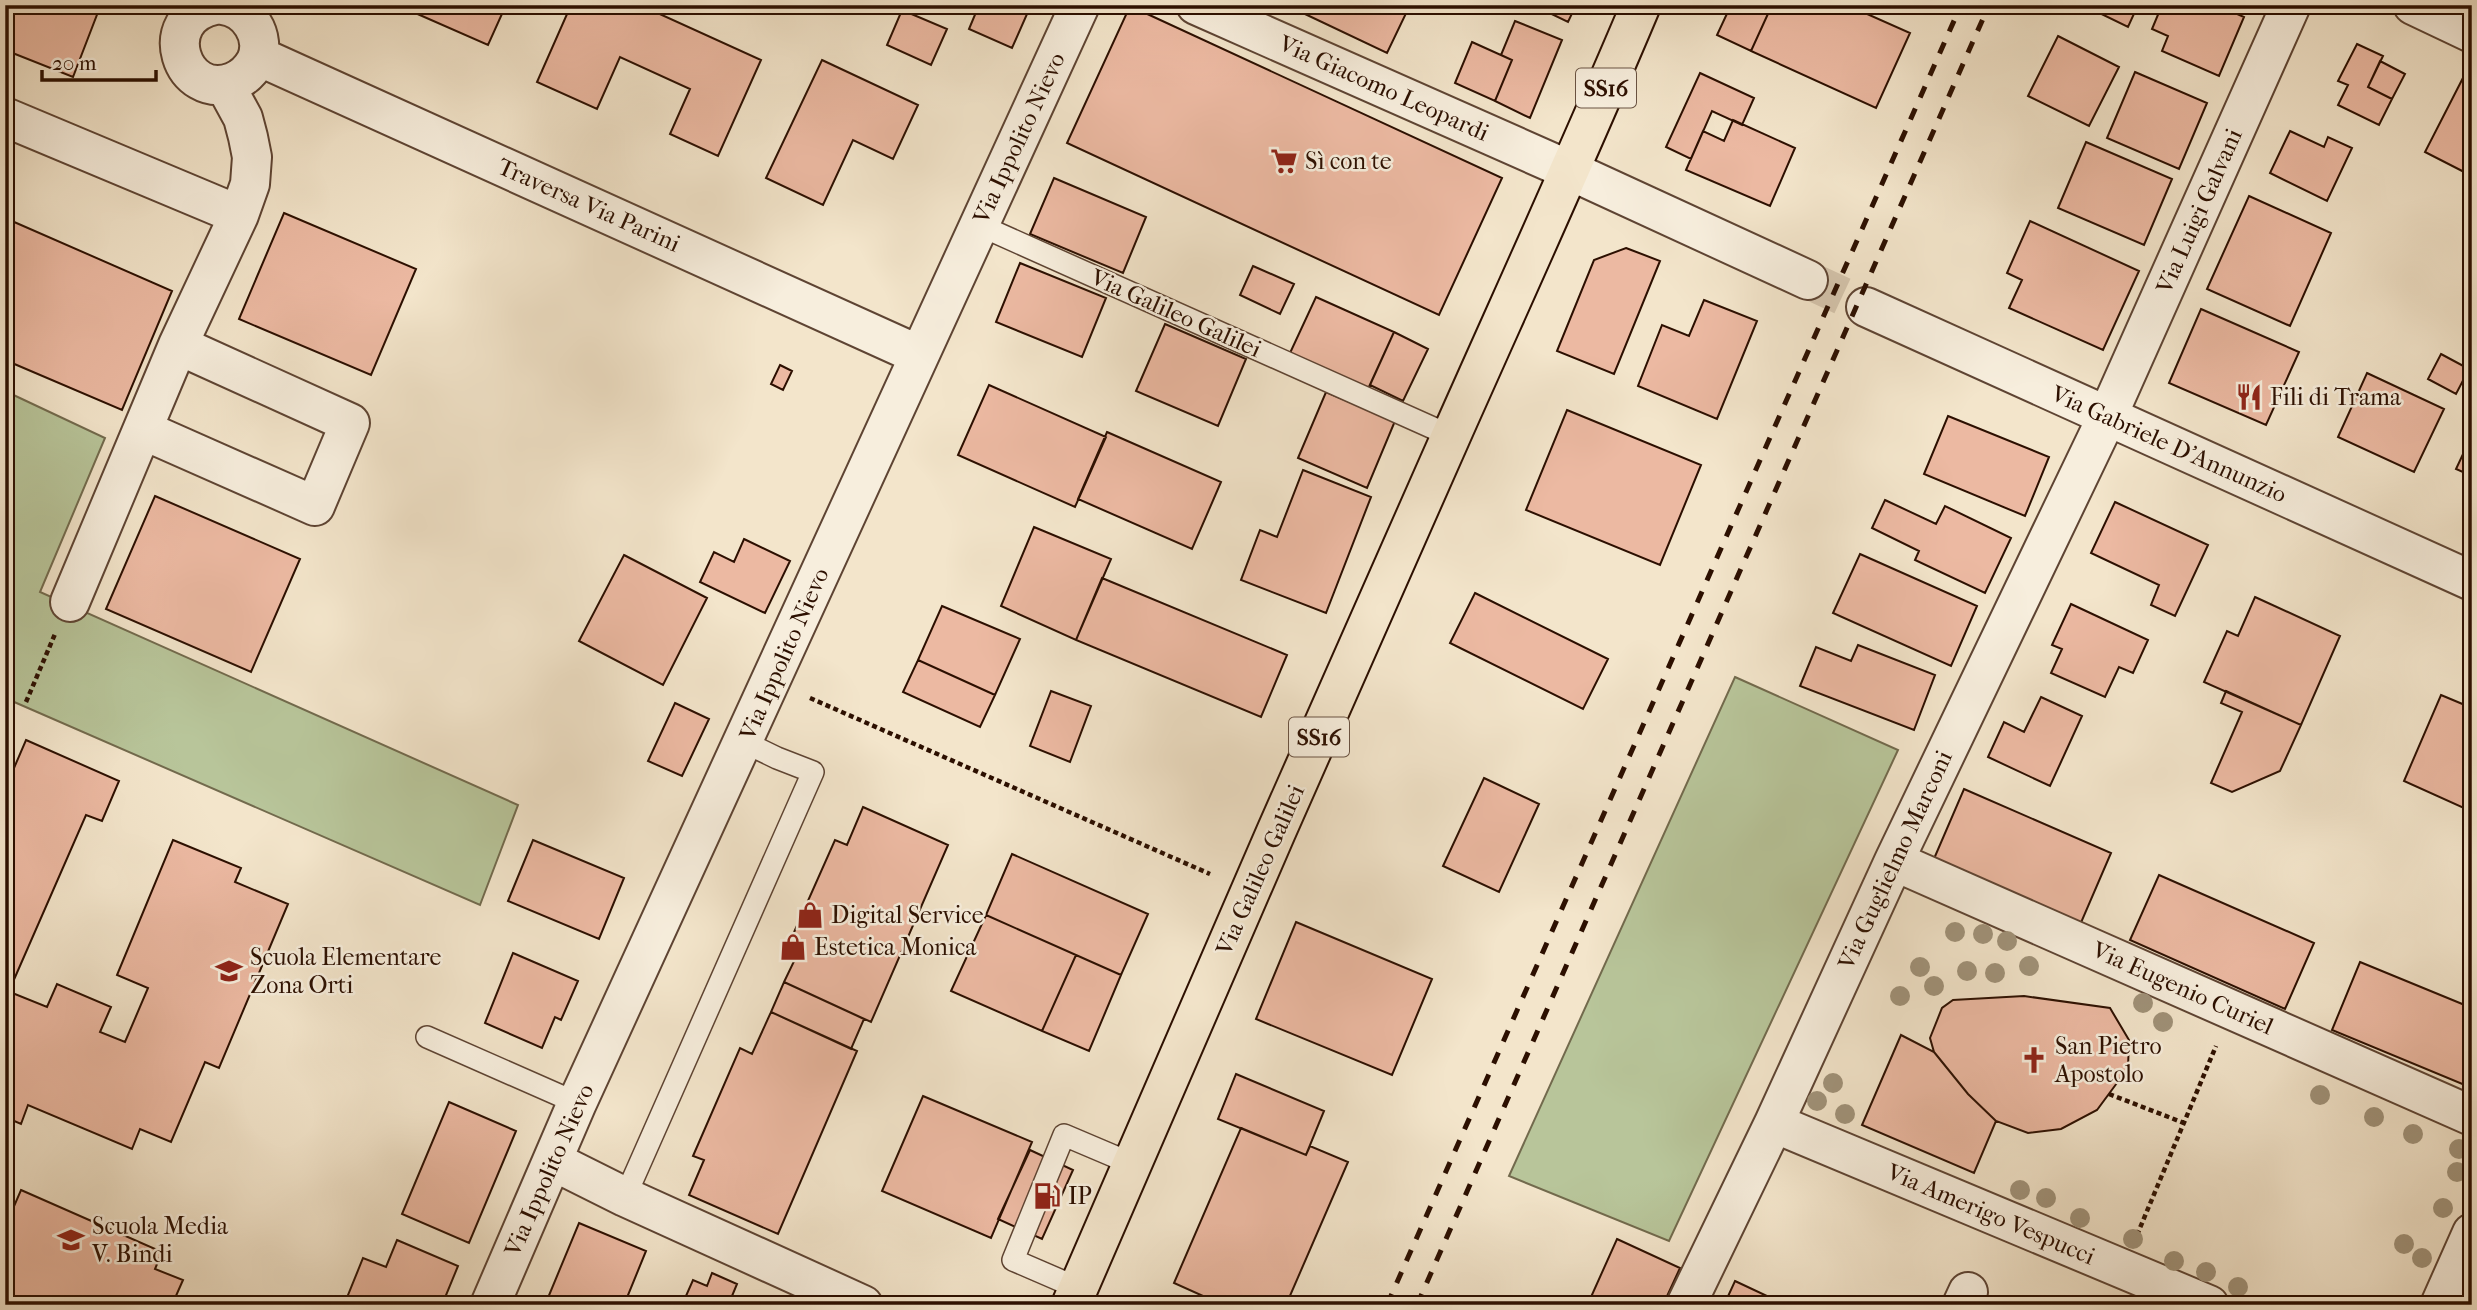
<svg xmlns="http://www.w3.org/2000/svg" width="2477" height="1310" viewBox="0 0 2477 1310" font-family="'IM FELL French Canon',serif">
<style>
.green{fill:#b8c59a;stroke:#726a4d;stroke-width:2}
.building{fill:#ecb9a2;stroke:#2c0f00;stroke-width:2}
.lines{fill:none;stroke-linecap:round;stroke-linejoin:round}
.minor-tunnel{stroke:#d5c5ad;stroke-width:38;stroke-dasharray:38 19;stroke-linecap:butt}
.service-casing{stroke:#5e4433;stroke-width:24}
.minor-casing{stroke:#5e4433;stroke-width:42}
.tertiary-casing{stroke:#5e4433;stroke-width:42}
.primary-casing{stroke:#2c0f00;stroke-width:42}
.path{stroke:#2c0f00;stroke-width:4.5;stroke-dasharray:5 3.5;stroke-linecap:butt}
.service{stroke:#f7eedd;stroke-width:21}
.minor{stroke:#f7eedd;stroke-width:38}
.tertiary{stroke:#f7eedd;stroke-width:38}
.primary{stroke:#f3e5cb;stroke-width:38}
.rail{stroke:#2c0f00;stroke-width:5;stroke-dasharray:12 12;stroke-linecap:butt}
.tree{fill:#a09279}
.labels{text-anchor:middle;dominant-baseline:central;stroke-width:5;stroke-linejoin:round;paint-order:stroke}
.shield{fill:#f7eedd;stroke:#695242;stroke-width:2}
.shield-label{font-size:23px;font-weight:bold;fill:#2c0f00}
.street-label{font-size:24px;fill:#2c0f00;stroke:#f7eedd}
.poi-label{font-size:24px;fill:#2c0f00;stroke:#f7eedd;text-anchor:start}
</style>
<rect width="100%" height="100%" fill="#f3e5cb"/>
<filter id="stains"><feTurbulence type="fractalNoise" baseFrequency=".00286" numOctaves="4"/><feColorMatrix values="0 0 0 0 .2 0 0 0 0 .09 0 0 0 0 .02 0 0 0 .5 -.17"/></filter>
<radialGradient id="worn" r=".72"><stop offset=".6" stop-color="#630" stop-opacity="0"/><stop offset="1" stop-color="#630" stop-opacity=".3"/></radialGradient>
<path class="green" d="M5,391L105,438L40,592L518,805L480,905L5,698Z
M1735,677L1898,750L1669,1241L1509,1176Z"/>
<path class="building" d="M5,5H80L98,12L73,77L5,50Z
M397,5H506L488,45Z
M571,5H640L761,60L718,156L670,134L690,89L620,57L597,109L537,82Z
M979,5H1031L1012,48L969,29Z
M1286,5H1410L1387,53Z
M1533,5H1576L1568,22Z
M1731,5H1772L1751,51L1717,35Z
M1772,5H1847L1910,33L1876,108L1751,51Z
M2083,5H2138L2128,27Z
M2162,5H2217L2244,17L2219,76L2162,51L2168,36L2152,29Z
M1130,6L1502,178L1439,315L1067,143Z
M902,10L947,29L931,65L887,45Z
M1515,21L1562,40L1530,118L1495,101L1512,60L1501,55Z
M2058,36L2119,67L2089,126L2028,96Z
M1472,42L1512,60L1495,101L1455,83Z
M2357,44L2383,56L2368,87L2392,99L2379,125L2338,105L2348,85L2338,81Z
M822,60L918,105L893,159L853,140L823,205L766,178Z
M2380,61L2405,74L2392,99L2368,87Z
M2135,72L2207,103L2179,169L2107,138Z
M1700,73L1754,98L1742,125L1712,111L1691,159L1666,147Z
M2465,74L2472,78V176L2425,152Z
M1733,120L1795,148L1770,206L1686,170L1703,131L1724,141Z
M2290,131L2324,147L2328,137L2352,148L2327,201L2270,173Z
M2086,142L2172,179L2144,245L2058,208Z
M1054,178L1146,217L1123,273L1030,234Z
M2249,196L2331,233L2290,326L2207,289Z
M284,213L416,269L371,375L239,319Z
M5,218L172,291L122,410L5,360Z
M2030,221L2139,271L2103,350L2009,308L2022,280L2007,273Z
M1626,248L1660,261L1614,374L1557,351L1594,260Z
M1020,263L1106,298L1082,357L996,322Z
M1253,266L1294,284L1280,314L1240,295Z
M1316,297L1394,332L1368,389L1290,353Z
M1704,300L1757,321L1717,419L1638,386L1662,325L1689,336Z
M2201,309L2299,352L2266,425L2169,383Z
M1165,324L1246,359L1218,426L1136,391Z
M1394,332L1428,349L1403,401L1370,385Z
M2441,354L2469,369L2456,394L2428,379Z
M780,365L792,371L783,390L771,384Z
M2367,373L2444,409L2414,472L2338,437Z
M989,385L1106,437L1075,507L958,455Z
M1326,392L1395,421L1367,488L1298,458Z
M1567,410L1701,465L1660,565L1526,510Z
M1948,416L2049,457L2025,516L1924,474Z
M1107,432L1221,482L1192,549L1078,499Z
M2472,435V476L2456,469Z
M1303,470L1371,497L1326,613L1241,580L1260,530L1277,537Z
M155,496L300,559L251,672L106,609Z
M1885,500L1936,524L1945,506L2011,538L1985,593L1915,560L1919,551L1872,528Z
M2115,502L2208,545L2175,616L2151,605L2159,585L2091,553Z
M1034,527L1111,559L1076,640L1001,606Z
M744,539L790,561L765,613L700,582L714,552L734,562Z
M1860,554L1977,606L1951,666L1833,613Z
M624,555L707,598L663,685L579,641Z
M1102,578L1287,655L1261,717L1076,640Z
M1475,593L1608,659L1583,709L1450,643Z
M2255,597L2340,636L2301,725L2204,682L2227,631L2238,636Z
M2071,604L2148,640L2133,673L2119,667L2105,697L2051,673L2062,649L2052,645Z
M942,606L1020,639L995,695L918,660Z
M1858,645L1935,675L1914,730L1800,686L1816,647L1851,661Z
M918,660L995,695L980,727L903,692Z
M1051,691L1091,706L1070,762L1030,746Z
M2226,691L2301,725L2280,771L2232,792L2211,783L2242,712L2221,703Z
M2441,695L2472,708V796L2466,809L2404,781Z
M2041,697L2082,716L2050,786L1988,757L2004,722L2024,732Z
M675,703L709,719L682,776L648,761Z
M26,740L119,781L102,821L86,815L9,991L5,990V789Z
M1484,778L1539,804L1499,892L1443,866Z
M1964,789L2111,853L2080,925L1933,861Z
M863,807L948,845L871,1022L784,982L798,953L787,948L835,840L847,845Z
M173,840L241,868L235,882L288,904L219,1068L205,1062L171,1142L140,1129L132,1149L28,1105L21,1124L5,1117V990L47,1007L57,984L111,1007L100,1032L125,1042L148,988L117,975Z
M533,840L624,878L599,939L508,901Z
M1012,854L1148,914L1121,975L986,915Z
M2159,875L2314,943L2285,1009L2130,940Z
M986,915L1076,955L1042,1031L951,991Z
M1296,922L1432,979L1392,1075L1256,1019Z
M513,953L578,981L561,1020L555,1017L542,1048L485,1023Z
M1076,955L1121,975L1089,1051L1042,1031Z
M2360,962L2472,1008V1088L2332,1030Z
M784,982L864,1019L851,1049L771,1012Z
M2024,996L2110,1008L2129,1040L2128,1068L2097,1110L2061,1129L2028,1133L1996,1121L1968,1094L1934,1052L1930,1038L1942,1008L1953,1000Z
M771,1012L857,1051L778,1234L689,1195L704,1160L693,1156L740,1048L752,1054Z
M1901,1035L1934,1052L1968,1094L1996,1121L1974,1173L1862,1125Z
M1236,1074L1324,1111L1306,1155L1218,1119Z
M923,1096L1032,1142L991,1238L882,1191Z
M449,1102L516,1131L469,1243L402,1214Z
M1241,1128L1306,1155L1310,1146L1348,1162L1286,1305H1223L1174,1283Z
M1030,1150L1073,1170L1042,1239L998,1219Z
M21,1190L162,1252L155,1269L183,1280L172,1305H10L5,1303V1227Z
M579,1223L646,1251L624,1305H545Z
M1617,1239L1680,1268L1663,1305H1609L1591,1297Z
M397,1240L458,1266L442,1305H344L363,1258L386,1267Z
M712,1273L737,1284L732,1296L751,1305H682L693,1280L707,1286Z
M1735,1281L1786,1305H1724Z"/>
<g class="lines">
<path class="minor-tunnel" d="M1808,280L1866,307"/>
<defs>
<path id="service" d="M979,225L1451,436
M427,1037L577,1103
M625,1197L813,772L777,758L744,742
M1078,1288L1013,1260L1064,1135L1130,1163"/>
<path id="minor" d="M215,5C153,18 182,102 233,82C243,78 251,70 256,61C267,36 248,8 222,5
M1196,5L1571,171L1808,280
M2413,5L2472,33
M258,56L919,355
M5,117L239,215
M1866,307L2472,581
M143,430L315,506L350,423L178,345
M70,602L178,345L239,215L250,184L252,157L248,137L243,118L225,85
M1894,861L2472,1116
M1774,1123L2209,1305
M553,1161L625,1197L863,1305
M490,1305L577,1103L1080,5
M1686,1305L1774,1123L1894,861L2107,417L2291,5
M1962,1305L1968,1292"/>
<path id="tertiary" d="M2440,1305L2472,1233"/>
<path id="primary" d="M1071,1305C1196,1014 1322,725 1451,436C1515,292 1580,150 1641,5"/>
</defs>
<use href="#service" class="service-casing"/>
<use href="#minor" class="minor-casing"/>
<use href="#tertiary" class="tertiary-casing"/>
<use href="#primary" class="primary-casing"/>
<path class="path" d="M810,698L1210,874
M26,702L55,634
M2109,1094L2184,1123
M2137,1235L2216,1046"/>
<use href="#service" class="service"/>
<use href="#minor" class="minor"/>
<use href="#tertiary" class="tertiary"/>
<use href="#primary" class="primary"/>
<path class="rail" d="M1387,1305L1961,5
M1417,1305L1989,5"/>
</g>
<g class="tree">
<circle cx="1955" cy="932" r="10"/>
<circle cx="1983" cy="934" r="10"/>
<circle cx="2007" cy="941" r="10"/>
<circle cx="2029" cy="966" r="10"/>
<circle cx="1920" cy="967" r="10"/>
<circle cx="1967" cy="971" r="10"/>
<circle cx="1995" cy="973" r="10"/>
<circle cx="1934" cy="986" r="10"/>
<circle cx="1900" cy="996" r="10"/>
<circle cx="2143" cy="1003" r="10"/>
<circle cx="2163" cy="1022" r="10"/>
<circle cx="1833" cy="1083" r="10"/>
<circle cx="2320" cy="1095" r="10"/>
<circle cx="1817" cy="1101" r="10"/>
<circle cx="1845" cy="1114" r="10"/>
<circle cx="2374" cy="1117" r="10"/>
<circle cx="2413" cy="1134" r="10"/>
<circle cx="2459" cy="1149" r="10"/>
<circle cx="2457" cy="1172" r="10"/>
<circle cx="2020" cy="1190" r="10"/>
<circle cx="2046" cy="1198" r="10"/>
<circle cx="2443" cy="1208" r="10"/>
<circle cx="2080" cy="1218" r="10"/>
<circle cx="2133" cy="1239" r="10"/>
<circle cx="2404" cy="1244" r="10"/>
<circle cx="2422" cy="1258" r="10"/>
<circle cx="2174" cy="1261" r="10"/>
<circle cx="2206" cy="1272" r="10"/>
<circle cx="2238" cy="1287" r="10"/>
</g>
<defs>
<symbol id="supermarket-bare" viewBox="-9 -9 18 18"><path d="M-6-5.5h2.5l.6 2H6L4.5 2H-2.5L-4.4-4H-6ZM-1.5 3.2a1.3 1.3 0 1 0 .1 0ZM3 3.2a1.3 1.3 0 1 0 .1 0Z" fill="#8f2418" stroke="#f7eedd" stroke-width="2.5" paint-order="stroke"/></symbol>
<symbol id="restaurant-bare" viewBox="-9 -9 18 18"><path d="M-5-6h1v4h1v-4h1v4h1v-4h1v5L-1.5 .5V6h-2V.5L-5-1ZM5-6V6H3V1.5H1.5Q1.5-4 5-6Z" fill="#8f2418" stroke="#f7eedd" stroke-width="2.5" paint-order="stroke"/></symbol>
<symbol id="shop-bare" viewBox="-9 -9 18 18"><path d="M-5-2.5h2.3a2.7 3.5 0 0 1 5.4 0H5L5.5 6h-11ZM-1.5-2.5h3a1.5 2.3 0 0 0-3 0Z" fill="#8f2418" stroke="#f7eedd" stroke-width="2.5" paint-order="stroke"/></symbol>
<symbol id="school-bare" viewBox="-9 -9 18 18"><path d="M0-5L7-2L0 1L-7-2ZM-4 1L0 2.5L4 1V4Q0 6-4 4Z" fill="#8f2418" stroke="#f7eedd" stroke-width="2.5" paint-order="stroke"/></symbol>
<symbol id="church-bare" viewBox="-9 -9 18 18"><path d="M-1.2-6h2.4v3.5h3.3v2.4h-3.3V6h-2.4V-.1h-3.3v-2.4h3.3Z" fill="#8f2418" stroke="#f7eedd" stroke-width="2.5" paint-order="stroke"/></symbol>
<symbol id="fuel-bare" viewBox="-9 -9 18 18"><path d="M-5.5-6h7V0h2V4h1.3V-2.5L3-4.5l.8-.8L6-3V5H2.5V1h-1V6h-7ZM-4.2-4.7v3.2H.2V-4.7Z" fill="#8f2418" stroke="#f7eedd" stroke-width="2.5" paint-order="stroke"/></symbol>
</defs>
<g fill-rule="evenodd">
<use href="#supermarket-bare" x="1265" y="142" width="38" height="38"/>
<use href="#restaurant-bare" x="2230" y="378" width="38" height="38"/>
<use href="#shop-bare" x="791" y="896" width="38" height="38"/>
<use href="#shop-bare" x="774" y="928" width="38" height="38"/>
<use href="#school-bare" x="210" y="952" width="38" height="38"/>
<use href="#church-bare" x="2015" y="1041" width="38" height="38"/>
<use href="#fuel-bare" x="1028" y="1177" width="38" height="38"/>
<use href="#school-bare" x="52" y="1221" width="38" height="38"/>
</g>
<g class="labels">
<g class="shield">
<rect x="1576" y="68.5" width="60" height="39" rx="5"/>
<rect x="1289" y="717.5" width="60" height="39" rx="5"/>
</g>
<g class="shield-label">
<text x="1606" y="88">SS16</text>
<text x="1319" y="737">SS16</text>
</g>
<g class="street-label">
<text transform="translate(1384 88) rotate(24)">Via Giacomo Leopardi</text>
<text transform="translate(1019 138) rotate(-65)">Via Ippolito Nievo</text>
<text transform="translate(589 205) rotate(24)">Traversa Via Parini</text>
<text transform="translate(2199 211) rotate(-66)">Via Luigi Galvani</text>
<text transform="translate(1176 313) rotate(24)">Via Galileo Galilei</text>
<text transform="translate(2169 444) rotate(24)">Via Gabriele D'Annunzio</text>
<text transform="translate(784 654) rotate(-66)">Via Ippolito Nievo</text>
<text transform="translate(1895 860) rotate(-65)">Via Guglielmo Marconi</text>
<text transform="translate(1260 870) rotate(-66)">Via Galileo Galilei</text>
<text transform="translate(2183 988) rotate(24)">Via Eugenio Curiel</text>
<text transform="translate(549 1170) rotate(-66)">Via Ippolito Nievo</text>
<text transform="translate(1991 1214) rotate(23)">Via Amerigo Vespucci</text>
</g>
<g class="poi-label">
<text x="1305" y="161">Sì con te</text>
<text x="2270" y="397">Fili di Trama</text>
<text x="831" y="915">Digital Service</text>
<text x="814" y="947">Estetica Monica</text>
<text x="250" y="957">Scuola Elementare<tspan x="250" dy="28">Zona Orti</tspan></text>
<text x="2055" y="1046">San Pietro<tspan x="2055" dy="28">Apostolo</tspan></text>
<text x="1068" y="1196">IP</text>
<text x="92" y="1226">Scuola Media<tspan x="92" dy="28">V. Bindi</tspan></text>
</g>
</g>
<rect width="2477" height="1310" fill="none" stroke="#f3e5cb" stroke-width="28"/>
<rect x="7" y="7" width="2463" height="1296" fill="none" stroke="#2c0f00" stroke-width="3.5"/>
<rect x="14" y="14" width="2449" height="1282" fill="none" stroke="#2c0f00" stroke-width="2"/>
<path d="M42 70v10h114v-10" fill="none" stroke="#2c0f00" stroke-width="3.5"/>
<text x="52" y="70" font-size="21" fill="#2c0f00" stroke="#f7eedd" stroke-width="5" paint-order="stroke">20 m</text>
<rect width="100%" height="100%" filter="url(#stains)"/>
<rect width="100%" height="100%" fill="url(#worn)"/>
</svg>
